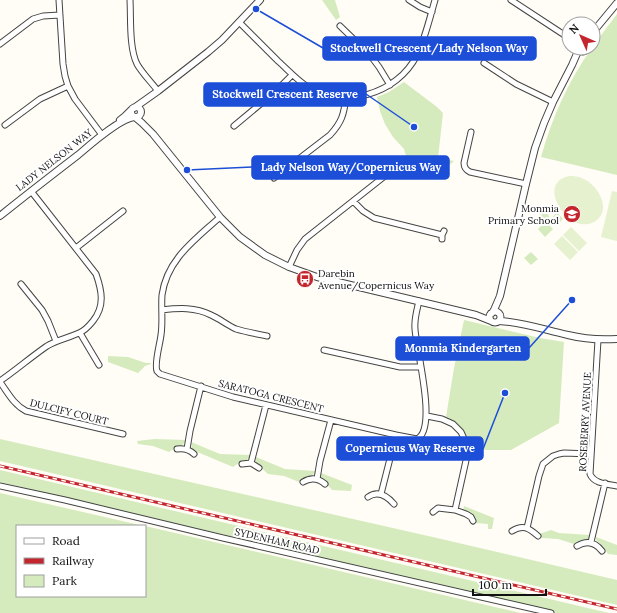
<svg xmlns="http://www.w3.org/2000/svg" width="617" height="613" viewBox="0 0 617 613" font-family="Lora,serif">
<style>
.green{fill:#d5ebbd}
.pitch{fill:#e6f2cf}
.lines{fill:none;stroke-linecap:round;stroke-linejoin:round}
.minor-casing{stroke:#444;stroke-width:7}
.tertiary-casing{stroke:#444;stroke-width:8}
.minor{stroke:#fff;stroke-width:5}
.tertiary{stroke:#fff;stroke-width:6}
.rail-casing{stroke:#c4262e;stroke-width:3}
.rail{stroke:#fff;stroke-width:1.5;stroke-dasharray:4.5;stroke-linecap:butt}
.labels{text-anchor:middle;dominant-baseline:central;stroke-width:4;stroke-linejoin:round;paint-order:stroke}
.street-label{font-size:10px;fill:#111;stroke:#fff}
.poi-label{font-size:10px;fill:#111;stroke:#fff;text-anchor:end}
.leader{fill:none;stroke:#1d4ed8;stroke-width:1.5}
.callout-dot{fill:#1d4ed8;stroke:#fff;stroke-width:1.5}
.callout{fill:#1d4ed8;stroke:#1d4ed8;stroke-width:1.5}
.callout-label{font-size:11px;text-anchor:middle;font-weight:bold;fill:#fff}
</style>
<rect width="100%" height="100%" fill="#fffdf5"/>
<path class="green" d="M322,0H335L340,17L336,20Z
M617,14V175L541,157C552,118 568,81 592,48H593V46Z
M404,82L437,107L443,113L438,158L454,161C450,166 445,165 442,171L416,165L408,159L406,156L404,149L393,137L385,124L380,111L377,97L389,92Z
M557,212L563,219L556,226L549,220L547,223L553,229L545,237L538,229L544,223L540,220V216L543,213H547L549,216L550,220Z
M531,252L538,259L531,265L524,258Z
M464,320L540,338L564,342L559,423L511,450H473V443L469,445C465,430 459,424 446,417L454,368Z
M108,356L128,357L146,363H151V364L145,366L138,373L108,362Z
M0,439L437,538L617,580V605L0,461Z
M155,439L186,440C183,448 175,447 169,452L153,446L138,444L137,441Z
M191,442L220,454L251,455C249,461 246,460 241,462C238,463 236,465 233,467L195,451L192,448Z
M256,457L285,469L316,471L314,474C309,477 302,477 299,482L284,476L268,474L257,464L255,459Z
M0,470L609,613H556L0,482Z
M321,473L352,485L351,491L332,490L320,476Z
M0,493L144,526H17V596H145V526L521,613H0Z
M464,506L494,518L492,529H488V524L476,523C475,516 471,512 463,511Z
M551,530L559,533L590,535V536L589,539L581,541L574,544L558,539L542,538L539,534Z
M596,537L617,545V555L608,554L603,546L596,540Z"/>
<path class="pitch" d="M569,176C574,176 579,176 584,179C597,185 611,207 598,219C574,242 532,184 569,176Z
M612,191L617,192V241L601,237Z
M571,227L587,243L579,251L563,235Z
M562,236L578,252L570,260L554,244Z"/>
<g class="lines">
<defs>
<path id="minor" d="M59,0L63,64L65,76L68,86L75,99L102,135
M130,0C131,18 129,48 137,64C142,73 152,83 158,91
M409,0L420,7L432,12
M511,0L569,38
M239,22C252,35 265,48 278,61C287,69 295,78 305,85C343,110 397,95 417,55C425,39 430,17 435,0
M340,26L370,55L379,67L390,85
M0,44L33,19L43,16L60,15
M484,63L516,84L553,102
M5,125L40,99L68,86
M234,126L276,91L292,75
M471,132L464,163C464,167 466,170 470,172L526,184
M274,178L330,135C342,122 344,114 346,97
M353,201L363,211L374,218L442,235
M220,217C195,240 167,259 162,295C161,308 163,322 161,335C160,344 154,364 157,371L160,374L233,397L396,435L417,439C438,429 416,349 415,329C414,319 417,310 419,301
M442,239V235L444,231
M76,248L123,211
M289,267L297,250L305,239L405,160
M21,284L42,310L48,321L56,341
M162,310C179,308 195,307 211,315C220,319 227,325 236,329C246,332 257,334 267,336
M80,333L99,365
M598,340L590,474C594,484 608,484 617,486
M324,350L400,367H421
M0,381C16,370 31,357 47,346C57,340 68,338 79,333C84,331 89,326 93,321C105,306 102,291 96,274L31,191
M0,382C8,393 14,405 26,411L123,434
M427,416L442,419L453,424L461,432L466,443L467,456L455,510
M177,449C184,448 189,449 194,454
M187,449L190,431L201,386
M251,463L266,405
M242,464L251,463L259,468
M317,479L320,461L331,420
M303,482C311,477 318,478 325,484
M0,486L65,500L223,538L551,613
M381,494L396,435
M368,497C378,490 387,496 394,504
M433,512L438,508L455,510L466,514L471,517L473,521
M527,528L539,476L543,464L553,456L559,454L564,453L591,454
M512,531C523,524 529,528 538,536
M591,542L605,483
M577,546C587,540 595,542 602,551"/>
<path id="tertiary" d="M593,32L617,3
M579,48L581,51C583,52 586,51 587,48
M131 112a5 5 0 1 1 10 0a5 5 0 1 1-10 0Z
M134,108L158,91L208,52L222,40L260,0
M136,118L142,123L153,134L220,217L240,237L265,255L289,267L317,277L476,315L491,321
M120,120L125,116L131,110
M0,216C26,195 52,175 78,155C91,144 119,119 134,117
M489.5 317a5.5 5.5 0 1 1 11 0a5.5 5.5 0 1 1-11 0Z
M492,313L494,310L500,296L526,184L535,148L544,123L553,102L572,65L579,49
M499,321C522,322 545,330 568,335C584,339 600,340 617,339"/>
</defs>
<use href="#minor" class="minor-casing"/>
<use href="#tertiary" class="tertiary-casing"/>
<use href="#minor" class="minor"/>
<use href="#tertiary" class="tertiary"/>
<defs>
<path id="rail" d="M0,466L617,609"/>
</defs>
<use href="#rail" class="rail-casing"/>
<use href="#rail" class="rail"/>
</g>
<defs>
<symbol id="school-disc" viewBox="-11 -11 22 22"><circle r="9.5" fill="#c4262e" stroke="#fff"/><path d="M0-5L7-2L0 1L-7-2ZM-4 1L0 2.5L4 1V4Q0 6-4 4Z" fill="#fff"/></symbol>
<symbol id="bus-disc" viewBox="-11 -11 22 22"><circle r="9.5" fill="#c4262e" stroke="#fff"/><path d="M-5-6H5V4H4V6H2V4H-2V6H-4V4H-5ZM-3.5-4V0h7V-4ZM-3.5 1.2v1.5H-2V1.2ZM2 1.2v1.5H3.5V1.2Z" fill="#fff"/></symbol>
</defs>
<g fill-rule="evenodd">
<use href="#school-disc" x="562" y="204" width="20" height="20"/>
<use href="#bus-disc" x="295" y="269" width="20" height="20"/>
</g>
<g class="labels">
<g class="street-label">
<text transform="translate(54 160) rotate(-38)">LADY NELSON WAY</text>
<text transform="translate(271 396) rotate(14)">SARATOGA CRESCENT</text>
<text transform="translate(69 412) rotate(14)">DULCIFY COURT</text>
<text transform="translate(585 422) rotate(-87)">ROSEBERRY AVENUE</text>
<text transform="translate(277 541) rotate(13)">SYDENHAM ROAD</text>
</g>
<g class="poi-label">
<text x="559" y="208">Monmia<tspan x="559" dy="12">Primary School</tspan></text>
<text x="318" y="273" text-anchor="start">Darebin<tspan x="318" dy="12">Avenue/Copernicus Way</tspan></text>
</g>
</g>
<path class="leader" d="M256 9L323 48M414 127L366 94M187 170L252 167M572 300L529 348M505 393L483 449"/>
<g class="callout-dot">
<circle cx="256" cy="9" r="4"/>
<circle cx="414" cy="127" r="4"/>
<circle cx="187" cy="170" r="4"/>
<circle cx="572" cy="300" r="4"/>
<circle cx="505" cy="393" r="4"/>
</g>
<g class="callout">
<rect x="323" y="37" width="213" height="23" rx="4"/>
<rect x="204" y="83" width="162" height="23" rx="4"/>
<rect x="252" y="156" width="197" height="23" rx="4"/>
<rect x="396" y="337" width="133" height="23" rx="4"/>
<rect x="337" y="437" width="146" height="23" rx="4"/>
</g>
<g class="callout-label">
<text x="429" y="52">Stockwell Crescent/Lady Nelson Way</text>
<text x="285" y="98">Stockwell Crescent Reserve</text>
<text x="351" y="171">Lady Nelson Way/Copernicus Way</text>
<text x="463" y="352">Monmia Kindergarten</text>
<text x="410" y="452">Copernicus Way Reserve</text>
</g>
<rect x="16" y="525" width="130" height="72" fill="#ffffff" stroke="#a0a0a0"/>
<rect x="24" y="538" width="20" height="6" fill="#ffffff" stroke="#a0a0a0"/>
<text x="52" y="545" font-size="12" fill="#111111">Road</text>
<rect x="24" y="558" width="20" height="6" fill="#c4262e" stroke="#a0a0a0"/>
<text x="52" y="565" font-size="12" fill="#111111">Railway</text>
<rect x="24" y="575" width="20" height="12" fill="#d5ebbd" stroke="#a0a0a0"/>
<text x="52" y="585" font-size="12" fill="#111111">Park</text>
<g transform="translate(581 36) rotate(315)"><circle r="19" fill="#ffffff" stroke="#a0a0a0"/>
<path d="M0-3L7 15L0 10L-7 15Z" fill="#c4262e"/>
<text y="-6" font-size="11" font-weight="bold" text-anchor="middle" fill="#111111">N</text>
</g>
<path d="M473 589v6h73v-6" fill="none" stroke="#111111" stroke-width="2"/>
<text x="479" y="589" font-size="12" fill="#111111" stroke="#ffffff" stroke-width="3" paint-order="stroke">100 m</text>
</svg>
